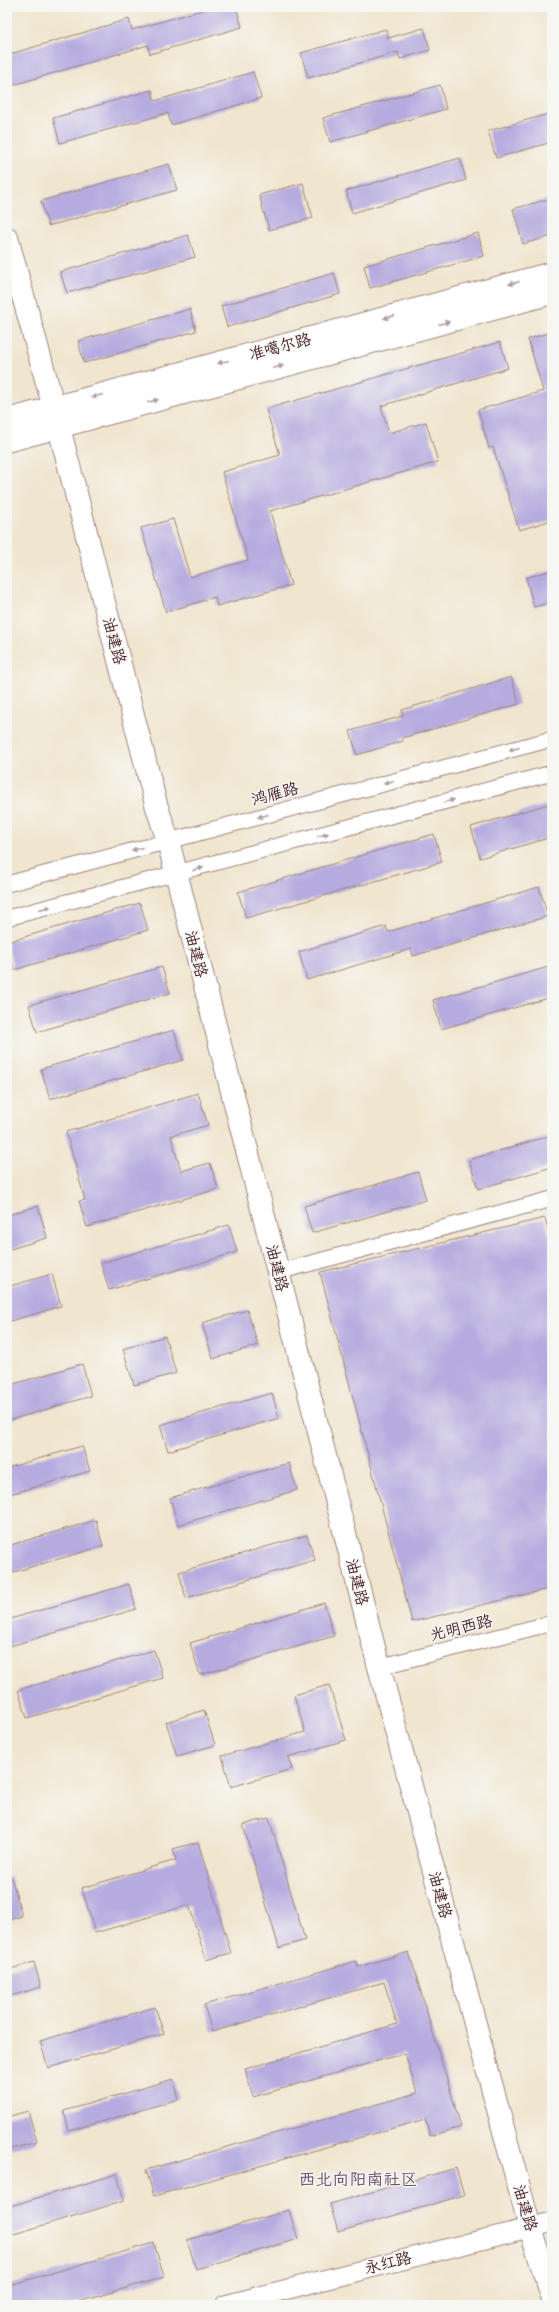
<svg xmlns="http://www.w3.org/2000/svg" width="559" height="2312" viewBox="0 0 559 2312" font-family="Caveat,'LXGW WenKai TC',sans-serif">
<style>
.building{fill:#b5abdf}
.lines{fill:none;stroke-linecap:round;stroke-linejoin:round}
.minor-casing{stroke:#9d827c;stroke-width:17}
.tertiary-casing{stroke:#9d827c;stroke-width:21}
.secondary-casing{stroke:#9d827c;stroke-width:24}
.minor{stroke:#fff;stroke-width:15}
.tertiary{stroke:#fff;stroke-width:19}
.secondary{stroke:#fff;stroke-width:22}
.oneway{fill:#ae9aa0}
.labels{text-anchor:middle;dominant-baseline:central;stroke-width:3;stroke-linejoin:round;paint-order:stroke}
.street-label{font-size:16px;fill:#4a1f2b;stroke:#f6f6f2}
.neighbourhood-label{font-size:17px;fill:#6f506a;stroke:#f6f6f2}
</style>
<rect width="100%" height="100%" fill="#f6f6f2"/>
<filter id="ink" filterUnits="userSpaceOnUse"><feTurbulence type="fractalNoise" baseFrequency=".025" numOctaves="2"/><feDisplacementMap in="SourceGraphic" scale="8" xChannelSelector="R" yChannelSelector="G"/><feConvolveMatrix kernelMatrix="1 2 1 2 8 2 1 2 1" color-interpolation-filters="sRGB"/></filter>
<filter id="wash" filterUnits="userSpaceOnUse"><feTurbulence type="fractalNoise" baseFrequency=".012" numOctaves="4" result="noise"/><feDisplacementMap in="SourceGraphic" scale="16" xChannelSelector="R" yChannelSelector="G"/><feGaussianBlur stdDeviation="0.9" result="paint"/><feColorMatrix in="noise" values="0 0 0 0 0 0 0 0 0 0 0 0 0 0 0 0 0 1.4 0 .05"/><feComposite in="paint" operator="in"/></filter>
<g filter="url(#wash)">
<rect width="100%" height="100%" fill="#f0e5ce"/>
<g id="blocks">
<path class="building" d="M212,7H236L242,27L150,54L148,45L13,85L7,64V55L129,19L132,30Z
M424,28L430,50L400,59L398,52L308,78L301,53L386,29L388,38Z
M253,72L261,98L171,125L168,113L60,143L53,118L152,90L155,101Z
M440,85L446,109L330,142L323,118Z
M552,113V142L496,158L488,131Z
M460,158L466,180L352,213L346,191Z
M169,164L177,190L48,226L41,201Z
M303,183L313,218L269,230L259,195Z
M552,198V236L523,244L513,209Z
M478,233L484,256L370,288L364,266Z
M188,235L195,257L67,293L60,272Z
M334,273L340,294L227,327L221,306Z
M190,309L196,331L84,363L78,341Z
M552,332V520L519,530L493,447L489,448L478,410L543,391L528,339Z
M500,342L508,368L381,406L389,433L426,422L438,462L270,511L291,585L217,606L215,597L166,612L141,528L173,519L190,577L248,560L222,472L280,455L266,409Z
M552,570V602L534,607L526,578Z
M511,677L519,704L402,738L403,741L357,755L350,731L403,716L402,710Z
M552,803V837L480,858L471,827Z
M434,834L442,862L246,918L238,892Z
M539,887L548,916L413,956L411,949L307,980L299,952L386,926L388,932Z
M140,903L148,930L14,970L7,942Z
M552,966V997L441,1029L433,1000Z
M162,967L170,993L37,1032L29,1005Z
M174,1030L183,1060L50,1099L41,1069Z
M198,1093L208,1125L171,1136L181,1171L210,1163L218,1189L87,1227L79,1201L85,1200L66,1132Z
M552,1135V1167L478,1189L469,1160Z
M418,1172L426,1200L312,1233L304,1206Z
M38,1206L47,1238L7,1250V1215Z
M545,1218L552,1244V1588L412,1622L320,1272Z
M229,1225L237,1252L109,1290L101,1263Z
M52,1274L61,1306L7,1322V1287Z
M247,1310L258,1345L213,1359L202,1323Z
M165,1336L176,1373L134,1385L123,1349Z
M82,1364L91,1396L7,1421V1386Z
M272,1393L279,1418L168,1451L160,1425Z
M82,1446L90,1471L7,1495V1468Z
M289,1463L297,1490L178,1525L170,1498Z
M96,1520L103,1546L7,1574V1546Z
M307,1535L315,1560L186,1598L179,1572Z
M129,1584L136,1609L10,1646L7,1635V1620Z
M324,1603L334,1636L200,1675L190,1643Z
M154,1650L163,1678L27,1718L18,1690Z
M329,1685L346,1740L288,1757L292,1769L231,1787L222,1756L305,1732L294,1695Z
M204,1710L215,1745L177,1756L166,1722Z
M269,1818L305,1940L279,1948L243,1825Z
M198,1842L231,1953L206,1960L189,1905L95,1933L82,1888L176,1860L173,1849Z
M7,1877H11L22,1916L7,1921Z
M409,1952L461,2127L430,2136L425,2119L154,2196L146,2170L417,2093L405,2053L253,2097L245,2069L397,2024L384,1982L212,2032L204,2005L356,1961L358,1967Z
M34,1962L41,1987L7,1997V1970Z
M155,2007L164,2034L48,2068L40,2041Z
M173,2079L179,2099L69,2131L64,2111Z
M28,2111L37,2142L7,2150V2117Z
M456,2168L464,2195L338,2232L330,2204Z
M117,2174L124,2201L7,2236V2207Z
M289,2210L298,2239L196,2269L187,2240Z
M154,2243L164,2277L68,2305H7V2286Z"/>
</g>
</g>
<g filter="url(#ink)">
<use href="#blocks" fill-opacity="0" stroke="#9d827c" stroke-width="1"/>
<g class="lines">
<defs>
<path id="minor" d="M7,884L552,739
M7,918L552,773
M278,1272L552,1199
M379,1667L552,1623"/>
<path id="tertiary" d="M225,2305L552,2222"/>
<path id="secondary" d="M7,238L54,408L156,804L168,841L379,1667L530,2228L552,2297
M7,420L552,273
M7,441L552,293"/>
</defs>
<use href="#minor" class="minor-casing"/>
<use href="#tertiary" class="tertiary-casing"/>
<use href="#secondary" class="secondary-casing"/>
<use href="#minor" class="minor"/>
<use href="#tertiary" class="tertiary"/>
<use href="#secondary" class="secondary"/>
</g>
<defs><path id="oneway-solid" d="M-6-.8H1V-3.2L6.5 0L1 3.2V.8H-6Z"/></defs>
<g class="oneway">
<use href="#oneway-solid" transform="translate(514 283) rotate(165)"/>
<use href="#oneway-solid" transform="translate(389 317) rotate(165)"/>
<use href="#oneway-solid" transform="translate(444 323) rotate(-15)"/>
<use href="#oneway-solid" transform="translate(223 362) rotate(165)"/>
<use href="#oneway-solid" transform="translate(278 367) rotate(-15)"/>
<use href="#oneway-solid" transform="translate(97 396) rotate(165)"/>
<use href="#oneway-solid" transform="translate(153 401) rotate(-15)"/>
<use href="#oneway-solid" transform="translate(514 749) rotate(165)"/>
<use href="#oneway-solid" transform="translate(389 782) rotate(165)"/>
<use href="#oneway-solid" transform="translate(449 801) rotate(-15)"/>
<use href="#oneway-solid" transform="translate(263 816) rotate(165)"/>
<use href="#oneway-solid" transform="translate(323 835) rotate(-15)"/>
<use href="#oneway-solid" transform="translate(137 849) rotate(165)"/>
<use href="#oneway-solid" transform="translate(198 869) rotate(-16)"/>
<use href="#oneway-solid" transform="translate(45 908) rotate(-14)"/>
</g>
</g>
<g class="labels">
<g class="street-label">
<text transform="translate(280 347) rotate(-15)">准噶尔路</text>
<text transform="translate(114 641) rotate(75)">油建路</text>
<text transform="translate(275 794) rotate(-15)">鸿雁路</text>
<text transform="translate(196 954) rotate(76)">油建路</text>
<text transform="translate(277 1268) rotate(76)">油建路</text>
<text transform="translate(357 1582) rotate(76)">油建路</text>
<text transform="translate(461 1628) rotate(-14)">光明西路</text>
<text transform="translate(440 1895) rotate(75)">油建路</text>
<text transform="translate(525 2208) rotate(74)">油建路</text>
<text transform="translate(388 2263) rotate(-14)">永红路</text>
</g>
<g class="neighbourhood-label">
<text x="358" y="2179">西北向阳南社区</text>
</g>
</g>
<rect width="559" height="2312" fill="none" stroke="#f6f6f2" stroke-width="24"/>
</svg>
